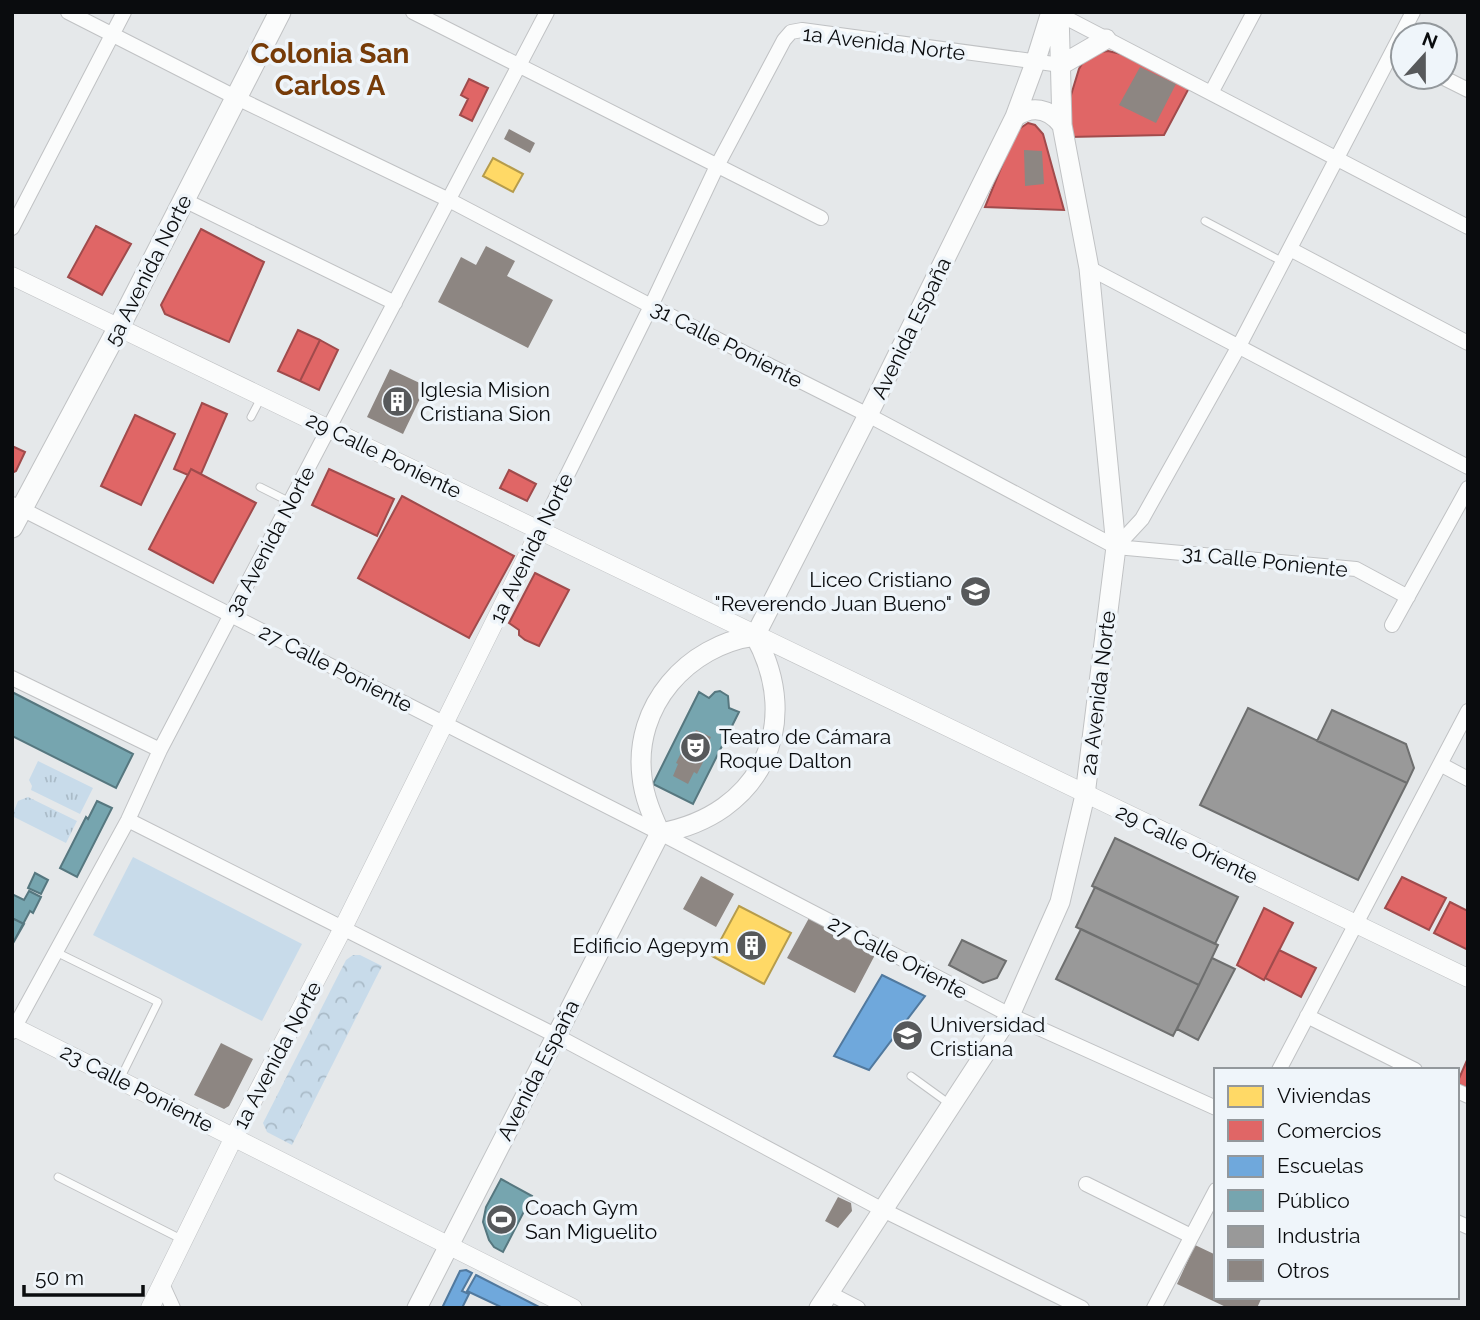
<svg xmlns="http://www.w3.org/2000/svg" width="1480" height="1320" viewBox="0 0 1480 1320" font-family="Raleway,sans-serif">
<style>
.grass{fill:url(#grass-tufts)}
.park{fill:url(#park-crowns)}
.pitch{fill:#c8dbea}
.homes{fill:#ffd966;stroke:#b69c4c;stroke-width:2}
.shops{fill:#e06666;stroke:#a04b4c;stroke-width:2}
.schools{fill:#6fa8dc;stroke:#51799e;stroke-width:2}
.public{fill:#76a5af;stroke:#56777f;stroke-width:2}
.industry{fill:#999;stroke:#6e6f6f;stroke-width:2}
.building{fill:#8d8682}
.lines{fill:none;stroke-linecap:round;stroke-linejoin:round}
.service-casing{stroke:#c0c2c4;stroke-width:9}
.minor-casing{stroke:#c0c2c4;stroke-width:16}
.tertiary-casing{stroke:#c0c2c4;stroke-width:19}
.secondary-casing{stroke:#c0c2c4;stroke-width:21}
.primary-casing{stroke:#c0c2c4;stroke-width:23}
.service{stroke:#fbfcfc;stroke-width:7}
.minor{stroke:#fbfcfc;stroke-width:14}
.tertiary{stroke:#fbfcfc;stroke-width:18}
.secondary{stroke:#fbfcfc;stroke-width:19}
.primary{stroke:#fbfcfc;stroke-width:21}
.labels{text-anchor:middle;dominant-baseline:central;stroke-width:7;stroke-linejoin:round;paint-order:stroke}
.street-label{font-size:21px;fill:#0a0c0e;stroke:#eff5fa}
.poi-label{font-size:21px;fill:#0a0c0e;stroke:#eff5fa;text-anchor:start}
.district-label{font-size:28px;font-weight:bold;fill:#763b08;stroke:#eff5fa}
</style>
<defs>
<pattern id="grass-tufts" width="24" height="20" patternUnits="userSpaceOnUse" patternTransform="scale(1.75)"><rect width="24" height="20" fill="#c8dbea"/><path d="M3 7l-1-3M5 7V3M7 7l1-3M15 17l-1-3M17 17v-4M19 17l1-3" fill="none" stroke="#aabbc8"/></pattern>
<pattern id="park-crowns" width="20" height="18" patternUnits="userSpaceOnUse" patternTransform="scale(1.75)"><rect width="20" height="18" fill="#c8dbea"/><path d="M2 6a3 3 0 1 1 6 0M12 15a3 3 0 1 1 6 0" fill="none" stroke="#aabbc8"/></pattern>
</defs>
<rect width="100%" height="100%" fill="#e5e8ea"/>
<path class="grass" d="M38,761L93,788L80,814L31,790L32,786L29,780Z
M28,797L77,821L66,843L12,816L18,801Z"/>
<path class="park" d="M353,955H360L382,966L292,1145L267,1132L263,1123L346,960Z"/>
<path class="pitch" d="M133,857L302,944L262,1021L93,935Z"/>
<path class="homes" d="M493,158L523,174L513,192L483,176Z
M739,906L791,933L764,984L712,956Z"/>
<path class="shops" d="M1108,51L1121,54L1189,88L1164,135L1069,137L1068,105L1079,69L1083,62L1095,53Z
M469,79L488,88L472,121L460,115L468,99L461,95Z
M1028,123L1035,125L1043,134L1064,210L985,207L1016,131Z
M96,226L131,244L102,295L68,277Z
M201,229L264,262L229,342L165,314L161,305Z
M298,330L320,340L300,381L278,371Z
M320,340L338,350L319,390L300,381Z
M202,403L227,414L201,474L191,469L188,475L174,469Z
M135,415L175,434L141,505L101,486Z
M12,446L25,452L16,471L12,473Z
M191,469L256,503L213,583L149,549Z
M329,469L394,499L377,536L312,505Z
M509,470L536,484L527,501L500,488Z
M402,496L514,556L469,638L358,578Z
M535,573L569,590L539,646L525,640L519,635V630L509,623Z
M1402,877L1446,898L1429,930L1385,908Z
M1450,902L1468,911V950L1434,933Z
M1264,908L1293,923L1264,980L1237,965Z
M1279,950L1316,968L1301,997L1265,978Z
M1468,1058V1089L1457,1083Z"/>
<path class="schools" d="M882,975L925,996L869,1070L834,1056Z
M466,1270L472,1273L462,1291L469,1294L462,1308H442L460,1271Z
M476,1275L541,1308H503L467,1291Z"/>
<path class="public" d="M720,691L728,696L729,708L739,712L693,804L653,784L699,692L709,698L715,692Z
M12,692L133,754L116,788L12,736Z
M97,801L112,808L77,877L60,868L86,817L88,819Z
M35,873L48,880L41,894L28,888Z
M29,891L41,897L33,913L30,911L12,945V894L24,900Z
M14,919L24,924L12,945V922Z
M501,1179L532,1196L503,1252L494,1247L489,1240L483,1222L486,1207Z"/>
<path class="industry" d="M1248,708L1407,783L1358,880L1200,805Z
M1332,710L1406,744L1414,768L1407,783L1317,741Z
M1115,838L1238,897L1215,944L1092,886Z
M1095,887L1218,945L1199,985L1076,927Z
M1081,929L1199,985L1173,1036L1056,979Z
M962,940L1006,961L997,978L983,983L949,965Z
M1212,958L1235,969L1198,1040L1177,1029Z"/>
<path class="building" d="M1140,67L1176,84L1156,123L1119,105Z
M509,129L535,143L530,153L504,139Z
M1024,150L1042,151L1044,184L1025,186Z
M486,246L515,261L507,276L553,300L528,348L438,302L461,257L476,265Z
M390,369L426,386L403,434L367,417Z
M696,730L711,737L706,748L709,750L697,774L694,772L688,784L673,776L678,764L676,763L688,739L691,741Z
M701,876L734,894L716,927L683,909Z
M809,918L876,953L855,993L787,958Z
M221,1043L253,1059L229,1106L224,1109L194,1095Z
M838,1197L851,1203L852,1211L838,1228L825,1221Z
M1195,1245L1216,1255V1297H1262L1257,1308H1228L1177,1284Z"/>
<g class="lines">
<defs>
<path id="service" d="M1205,221L1283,262
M251,417L262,396
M260,487L290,502
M56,952L158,1002L120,1079
M911,1076L951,1105
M58,1177L183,1240"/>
<path id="minor" d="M68,12L237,98L449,200L651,306L868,415L1116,547L1356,569L1408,597
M413,12L821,218
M1055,12L1468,227
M1442,77L1468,90
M1211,93L1254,12
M184,200L395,303
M12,228L124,12
M1290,249L1468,343
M1089,268L1468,467
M12,504L660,833L1010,1015L1216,1108
M540,530L651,306L717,166L784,40L791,32L802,30L1061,65
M1116,547L1142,519L1239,346L1413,12
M1392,625L1468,488
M12,678L160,750
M1440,764L1468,779
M128,820L555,1035L883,1210L1082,1308
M1307,1016L1415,1070
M12,1032L128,820L160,750L547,12
M1279,1070L1468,711
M1457,1091L1468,1096
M1086,1184L1191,1236
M1457,1222L1468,1227
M162,1284L173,1308
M829,1293L858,1308
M1154,1308L1216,1190"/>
<path id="tertiary" d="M12,276L1468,978
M12,1026L573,1308
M150,1308L234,1137L342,930L540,530"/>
<path id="secondary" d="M1061,65L1106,39
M1015,117C1032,105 1049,108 1062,125
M755,636L868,415L1015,117L1035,63L1051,12
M660,833C760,815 804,725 755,636
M660,833C652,815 644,797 642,777C633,706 688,645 755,636
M417,1308L660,833
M819,1308L1010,1015L1060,902L1085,795L1116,547L1089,268L1062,125L1059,12"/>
<path id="primary" d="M12,527L119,327L280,12"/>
</defs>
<use href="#service" class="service-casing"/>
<use href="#minor" class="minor-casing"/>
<use href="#tertiary" class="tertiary-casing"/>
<use href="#secondary" class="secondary-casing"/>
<use href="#primary" class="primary-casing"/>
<use href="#service" class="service"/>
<use href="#minor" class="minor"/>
<use href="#tertiary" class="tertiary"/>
<use href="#secondary" class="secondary"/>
<use href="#primary" class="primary"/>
</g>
<defs>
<symbol id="building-disc" viewBox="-11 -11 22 22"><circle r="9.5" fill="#57595b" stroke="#eff5fa"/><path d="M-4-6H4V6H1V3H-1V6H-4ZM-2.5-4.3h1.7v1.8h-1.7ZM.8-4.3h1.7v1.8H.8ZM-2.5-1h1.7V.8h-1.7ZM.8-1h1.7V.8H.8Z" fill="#fff"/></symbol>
<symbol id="school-disc" viewBox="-11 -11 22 22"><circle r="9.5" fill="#57595b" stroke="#eff5fa"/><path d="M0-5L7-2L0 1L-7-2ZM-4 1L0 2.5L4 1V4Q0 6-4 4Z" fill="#fff"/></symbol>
<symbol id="theatre-disc" viewBox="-11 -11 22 22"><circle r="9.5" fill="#57595b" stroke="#eff5fa"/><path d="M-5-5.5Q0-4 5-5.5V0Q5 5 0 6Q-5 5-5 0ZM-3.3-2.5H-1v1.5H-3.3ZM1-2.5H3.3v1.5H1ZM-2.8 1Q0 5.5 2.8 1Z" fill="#fff"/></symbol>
<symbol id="university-disc" viewBox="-11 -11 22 22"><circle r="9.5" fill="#57595b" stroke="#eff5fa"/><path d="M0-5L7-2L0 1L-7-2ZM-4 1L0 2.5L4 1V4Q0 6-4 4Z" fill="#fff"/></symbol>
<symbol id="stadium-disc" viewBox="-11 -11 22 22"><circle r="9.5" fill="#57595b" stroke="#eff5fa"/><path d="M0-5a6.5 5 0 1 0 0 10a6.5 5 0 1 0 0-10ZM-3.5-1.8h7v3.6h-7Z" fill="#fff"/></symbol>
</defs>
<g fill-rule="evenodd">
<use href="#building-disc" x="380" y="384" width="35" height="35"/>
<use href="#school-disc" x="958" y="574" width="35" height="35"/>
<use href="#theatre-disc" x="678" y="730" width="35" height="35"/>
<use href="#building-disc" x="734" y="928" width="35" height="35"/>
<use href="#university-disc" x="890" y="1018" width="35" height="35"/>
<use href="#stadium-disc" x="484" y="1202" width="35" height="35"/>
</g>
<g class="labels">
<g class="street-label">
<text transform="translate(884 43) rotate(7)">1a Avenida Norte</text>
<text transform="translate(148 270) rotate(-63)">5a Avenida Norte</text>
<text transform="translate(911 328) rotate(-64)">Avenida España</text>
<text transform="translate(727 344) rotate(27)">31 Calle Poniente</text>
<text transform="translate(384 455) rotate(26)">29 Calle Poniente</text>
<text transform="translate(270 541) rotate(-62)">3a Avenida Norte</text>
<text transform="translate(531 548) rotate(-64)">1a Avenida Norte</text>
<text transform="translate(1265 561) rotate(6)">31 Calle Poniente</text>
<text transform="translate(336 668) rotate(27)">27 Calle Poniente</text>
<text transform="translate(1098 693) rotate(-83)">2a Avenida Norte</text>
<text transform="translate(1187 844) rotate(26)">29 Calle Oriente</text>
<text transform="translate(898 957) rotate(28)">27 Calle Oriente</text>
<text transform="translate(277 1055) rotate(-62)">1a Avenida Norte</text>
<text transform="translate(538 1070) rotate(-63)">Avenida España</text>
<text transform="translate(137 1088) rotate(27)">23 Calle Poniente</text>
</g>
<g class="poi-label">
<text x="420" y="389">Iglesia Mision<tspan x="420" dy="24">Cristiana Sion</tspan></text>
<text x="952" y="579" text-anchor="end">Liceo Cristiano<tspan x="952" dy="24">"Reverendo Juan Bueno"</tspan></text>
<text x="719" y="736">Teatro de Cámara<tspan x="719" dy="24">Roque Dalton</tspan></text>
<text x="729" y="945" text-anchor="end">Edificio Agepym</text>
<text x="930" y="1024">Universidad<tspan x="930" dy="24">Cristiana</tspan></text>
<text x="525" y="1207">Coach Gym<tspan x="525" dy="24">San Miguelito</tspan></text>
</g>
<g class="district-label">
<text x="330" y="53">Colonia San<tspan x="330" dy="32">Carlos A</tspan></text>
</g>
</g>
<rect width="1480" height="1320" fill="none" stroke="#0a0c0e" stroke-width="28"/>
<rect x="1214" y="1068" width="245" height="231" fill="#eff5fa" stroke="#93989c" stroke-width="2"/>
<rect x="1228" y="1086" width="35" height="21" fill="#ffd966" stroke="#93989c" stroke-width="2"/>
<text x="1277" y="1103" font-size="21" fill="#0a0c0e">Viviendas</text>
<rect x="1228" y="1120" width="35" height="21" fill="#e06666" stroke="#93989c" stroke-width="2"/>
<text x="1277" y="1138" font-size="21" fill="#0a0c0e">Comercios</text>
<rect x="1228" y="1156" width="35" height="21" fill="#6fa8dc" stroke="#93989c" stroke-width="2"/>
<text x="1277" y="1173" font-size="21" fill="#0a0c0e">Escuelas</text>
<rect x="1228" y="1190" width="35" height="21" fill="#76a5af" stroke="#93989c" stroke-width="2"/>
<text x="1277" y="1208" font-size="21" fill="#0a0c0e">Público</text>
<rect x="1228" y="1226" width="35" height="21" fill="#999999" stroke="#93989c" stroke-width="2"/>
<text x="1277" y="1243" font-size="21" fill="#0a0c0e">Industria</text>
<rect x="1228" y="1260" width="35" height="21" fill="#8d8682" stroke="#93989c" stroke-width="2"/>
<text x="1277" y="1278" font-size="21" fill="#0a0c0e">Otros</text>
<g transform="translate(1424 56) rotate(21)"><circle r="33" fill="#eff5fa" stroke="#93989c" stroke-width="2"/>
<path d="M0-5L12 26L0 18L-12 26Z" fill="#57595b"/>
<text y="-10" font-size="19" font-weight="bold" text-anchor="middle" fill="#0a0c0e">N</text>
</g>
<path d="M24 1285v10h119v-10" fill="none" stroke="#0a0c0e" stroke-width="3.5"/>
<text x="35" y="1285" font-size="21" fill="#0a0c0e" stroke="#eff5fa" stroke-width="5" paint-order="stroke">50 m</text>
</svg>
